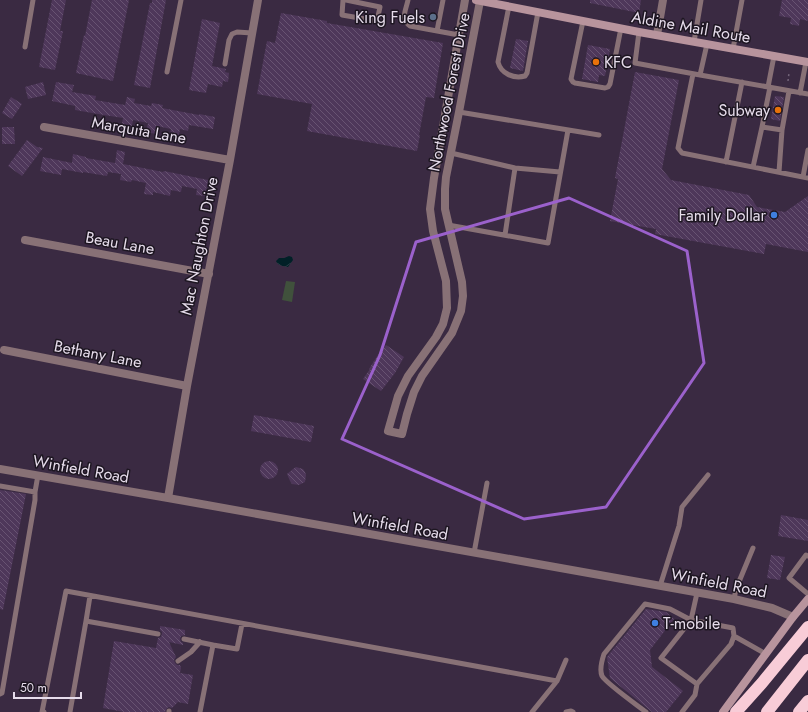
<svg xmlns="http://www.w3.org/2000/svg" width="808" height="712" viewBox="0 0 808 712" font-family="Jost,sans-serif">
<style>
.park{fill:#40513c}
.water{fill:url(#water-waves)}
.building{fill:url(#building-back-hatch)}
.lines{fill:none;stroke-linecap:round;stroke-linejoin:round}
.path{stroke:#73657a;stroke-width:1.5;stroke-dasharray:2 3;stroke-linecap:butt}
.lane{stroke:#887176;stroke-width:5}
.street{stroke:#887176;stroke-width:8}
.secondary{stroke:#b8949d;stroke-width:8}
.highway{stroke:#f8ccd7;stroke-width:12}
.marked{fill:none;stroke:#9b61cc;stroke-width:3;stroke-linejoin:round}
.service-dot{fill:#5c6f8a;stroke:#1d1621;stroke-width:1.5}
.food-dot{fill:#e8710a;stroke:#1d1621;stroke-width:1.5}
.shop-dot{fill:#3f7fe0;stroke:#1d1621;stroke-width:1.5}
.labels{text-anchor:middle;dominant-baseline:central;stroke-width:3;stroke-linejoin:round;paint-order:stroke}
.poi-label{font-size:16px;fill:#e6dceb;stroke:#1d1621;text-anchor:end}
.street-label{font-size:16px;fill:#e6dceb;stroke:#1d1621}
</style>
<defs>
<pattern id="water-waves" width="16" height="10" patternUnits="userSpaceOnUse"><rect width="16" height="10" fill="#012027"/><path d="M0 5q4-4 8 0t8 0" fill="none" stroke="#264046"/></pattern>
<pattern id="building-back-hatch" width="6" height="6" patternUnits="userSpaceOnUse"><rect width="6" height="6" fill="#4e375a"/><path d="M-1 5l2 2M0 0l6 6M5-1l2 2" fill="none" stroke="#685372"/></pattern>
</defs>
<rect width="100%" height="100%" fill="#3a2a42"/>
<path class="park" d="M286,281L295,282L292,302L282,300Z"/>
<path class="water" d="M289,256L292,257L293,260L288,267C283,266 278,266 276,261L279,258H284Z"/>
<path class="building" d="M52,0H66L60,31H63L55,70L39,67Z
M92,0H129L113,81L76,73L84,35L85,36Z
M152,0H166L150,88L134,85L150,3H152Z
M590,0H641L639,13L590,3Z
M782,0H808V21L800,19L799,26L790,24L791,18L779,16Z
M281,13L327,21V23L443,43L434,98L426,97L419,135H420L417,151L307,131L312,104L257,94L267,41L275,43Z
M202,19L220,23L212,66L226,69L225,72L229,73L228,82L223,81L222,87L208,84L206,93L189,90Z
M516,39L528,41L523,71L510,68Z
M588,45L610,49L605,76L599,75L598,82L582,79Z
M635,72L679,80L662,169L671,180L749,195L757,207L785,212L808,196V252L766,244L764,254L655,234L656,229L610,221L618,179L615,178Z
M43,82L46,95L28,99L25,87Z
M56,82L74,85L72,92L96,96L95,100L125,105L127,97L135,99L134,103L151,106L152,103L163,105L162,108L199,115V114L215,117L213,129L189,125L188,131L180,129L178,140L169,138L171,129L157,126L156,134L146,132L148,123L133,120L131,131L121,129L123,118L104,115L75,110V106L52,101Z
M775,96L784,97L780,121L771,119Z
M11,97L22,104L12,119L2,113Z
M2,127H14L15,144H2Z
M27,140L37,147L43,148L22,176L8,166Z
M117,150L125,152L123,164L163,172L164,171L208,180L205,196L196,195L197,189L182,186L181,192L171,190L170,196L153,192V195L144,194L146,183L132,180L131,182L120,180L121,174L108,172L107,176L83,172V173L62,169L61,175L40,171L43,157L72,163L73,154L86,157V158L115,163Z
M386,345L404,357L395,373L381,391L363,379L370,369H369L381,350L382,351Z
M254,415L314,426L311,442L251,431Z
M260 470a9 9 0 1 1 18 0a9 9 0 1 1-18 0Z
M296,467L303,469L305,472L306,475L305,482L299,485L292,484L290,481L287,474L293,469Z
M0,490L26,494L3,610L0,609Z
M781,515L808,520V541L778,536Z
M771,555L785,557L780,580L767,578Z
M646,609L666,612L674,619L650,650L652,667L683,691L666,712H652L610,678L607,657Z
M160,626L185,630V635L181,636L180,639L181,642L183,643V645L169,642L176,657L174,660L175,663L177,665H180L181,668L180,673L193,675L188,704L178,702L172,708L169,707L167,708L165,712H124L103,708L114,641L156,648L158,638L161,637L162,634V632L160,630Z"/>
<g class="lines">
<path class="path" d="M788,81L789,73"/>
<path class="lane" d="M343,0L342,15L377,21L380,7L346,0
M408,0C406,10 400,19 410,26L459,35
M509,6L498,62C501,74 514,79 525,76L527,73L538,12
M583,21L571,79L573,82L575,83L605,88L608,87L610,84L621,28
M437,31L443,0
M639,32L635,63L700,75L707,44
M694,42L701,0
M25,47L33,0
M733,49L742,0
M225,64L229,40L232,34L237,32L252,33
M167,72L181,0
M693,74L678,148L682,153L808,178
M700,75L808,94
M768,87L774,56
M770,87L762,127L782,130L789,91
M800,93L806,62
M459,112L599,135
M451,153L515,168L560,172
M726,162L742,82
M753,167L762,127
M779,172L782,130
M803,177L808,150
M448,225L548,243L568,130
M505,235L515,168
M0,486L35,492V500L2,693L0,694
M35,492L38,475
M474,553L487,483
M808,556L806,555L789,578L808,594
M660,586L679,526L682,507L708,475
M734,599L736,589L753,548
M86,621L90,596
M734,636L766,654
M184,639L213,645
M178,661L191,652L200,642
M557,681L566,660
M169,711V712
M44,712H42L66,591L557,681L532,712
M70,712L86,621L158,634
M200,712L213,645L237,649L242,624
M566,712L571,711L573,712
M646,712C637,705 607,684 602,676C599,669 602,660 604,654L645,604L670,609L691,620L697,593
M682,712L695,695L697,684L731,644L734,636L733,628L691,620L661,658L697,684"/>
<path class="street" d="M465,0L434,178L430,209L433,231L446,281L447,308L443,324L436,337L408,376L398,396L388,431L402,434L407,414L414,392L422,376L452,333L461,311L463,296L462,282L445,209V189L446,177L459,112L480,1
M657,35L663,0
M44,127L230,160
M25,240L209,274
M4,350L187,386
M0,469L168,498L734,599L772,608L793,617
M168,498L187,386L230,160L258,0"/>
<path class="secondary" d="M476,0L639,32L808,62
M723,712L793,617L808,599"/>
<path class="highway" d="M736,712L762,683L808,627
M767,712L808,660
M799,712L808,701"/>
</g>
<path class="marked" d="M569,198L687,251L704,363L606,507L524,519L342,439L380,355L416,242Z"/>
<circle class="service-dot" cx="433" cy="17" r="4"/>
<g class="food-dot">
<circle cx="596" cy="62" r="4"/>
<circle cx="778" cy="110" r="4"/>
</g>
<g class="shop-dot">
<circle cx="774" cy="215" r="4"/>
<circle cx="655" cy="623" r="4"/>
</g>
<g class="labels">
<g class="poi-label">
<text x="425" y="17">King Fuels</text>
<text x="604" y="62" text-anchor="start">KFC</text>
<text x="770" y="110">Subway</text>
<text x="766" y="215">Family Dollar</text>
<text x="663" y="623" text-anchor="start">T-mobile</text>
</g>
<g class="street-label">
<text transform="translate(691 27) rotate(10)">Aldine Mail Route</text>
<text transform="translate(449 92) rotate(-79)">Northwood Forest Drive</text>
<text transform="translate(139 130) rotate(10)">Marquita Lane</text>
<text transform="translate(120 243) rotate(10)">Beau Lane</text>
<text transform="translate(199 246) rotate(-79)">Mac Naughton Drive</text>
<text transform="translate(98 354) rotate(11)">Bethany Lane</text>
<text transform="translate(81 469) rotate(10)">Winfield Road</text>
<text transform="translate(400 526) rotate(10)">Winfield Road</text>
<text transform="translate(719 583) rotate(11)">Winfield Road</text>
</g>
</g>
<path d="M14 692v6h67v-6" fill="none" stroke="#e6dceb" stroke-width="2"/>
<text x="20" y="692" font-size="12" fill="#e6dceb" stroke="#1d1621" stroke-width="3" paint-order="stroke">50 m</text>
</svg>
